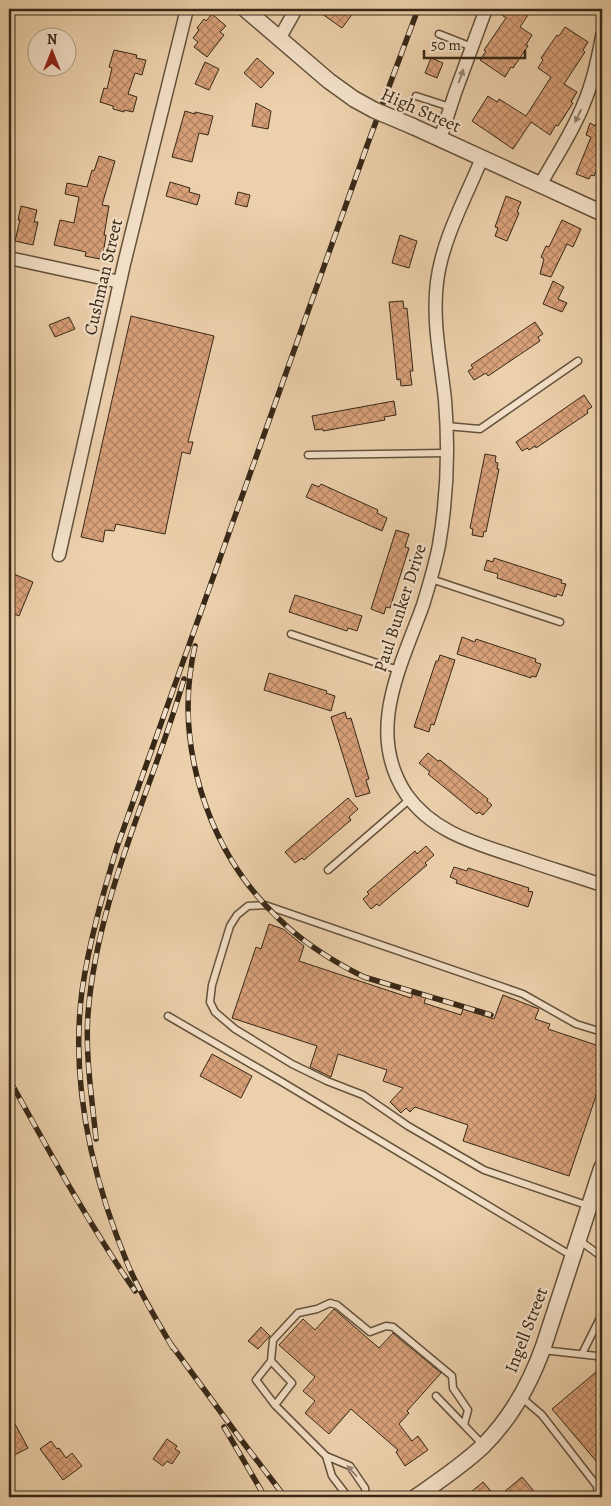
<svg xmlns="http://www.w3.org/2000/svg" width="611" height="1506" viewBox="0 0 611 1506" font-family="Alegreya,serif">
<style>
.building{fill:url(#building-cross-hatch);stroke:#372817}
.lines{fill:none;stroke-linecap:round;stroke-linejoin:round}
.service-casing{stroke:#64523c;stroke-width:9}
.minor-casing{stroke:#64523c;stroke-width:15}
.tertiary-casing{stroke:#64523c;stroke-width:18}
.service{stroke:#f3e0c8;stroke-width:6}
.minor{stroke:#f3e0c8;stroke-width:12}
.tertiary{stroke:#f3e0c8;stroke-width:15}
.rail-casing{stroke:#372817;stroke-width:5.5}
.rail{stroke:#f3e0c8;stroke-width:4;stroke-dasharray:11;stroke-linecap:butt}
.tertiary-bridge-casing{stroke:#64523c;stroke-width:18;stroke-linecap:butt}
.tertiary-bridge{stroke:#f3e0c8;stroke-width:15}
.oneway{fill:#958470}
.labels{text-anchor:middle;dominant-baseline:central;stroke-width:4.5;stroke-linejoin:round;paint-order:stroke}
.street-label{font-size:18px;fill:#372817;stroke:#f3e0c8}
</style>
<defs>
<pattern id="building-cross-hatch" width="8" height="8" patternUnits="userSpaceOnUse" patternTransform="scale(1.25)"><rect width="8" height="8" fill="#d9a17a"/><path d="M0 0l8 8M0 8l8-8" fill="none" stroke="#b18363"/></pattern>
</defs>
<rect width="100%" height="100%" fill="#ecd0ab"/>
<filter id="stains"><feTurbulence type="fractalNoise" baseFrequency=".004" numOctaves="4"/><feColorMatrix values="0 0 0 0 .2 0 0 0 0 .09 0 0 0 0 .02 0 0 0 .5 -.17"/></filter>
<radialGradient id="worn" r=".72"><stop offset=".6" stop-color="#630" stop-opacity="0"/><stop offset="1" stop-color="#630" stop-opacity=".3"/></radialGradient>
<path class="building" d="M315,9H356L342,28Z
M494,9H532L520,27L532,35L526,45L528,46L513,68L511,67L505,77L480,60L486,51L484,50L506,18Z
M212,14L226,26L220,32L224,35L207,57L194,47L198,42L193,38L199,30L197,28L204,19L206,21Z
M565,27L588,42L583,50L585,52L564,84L577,92L571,102L573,103L558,126L556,125L550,135L531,122L513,149L472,121L488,96L497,102L499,99L526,116L551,77L538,68L543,60L541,58L557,35L559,36Z
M114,50L137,55L136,58L146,60L142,75L135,73L128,94L137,97L133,112L124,110V112L113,109V106L100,102L104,88L107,89L112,68L109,67Z
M257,58L274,73L261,88L244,73Z
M431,58L443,63L437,78L425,73Z
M205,62L219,69L209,90L195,84Z
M256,103L271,111L268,129L252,126Z
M602,110V145L599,153L602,156L594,176L591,175L589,179L576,174L591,137L586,135L590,123L595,126Z
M185,111L195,114V112L213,116L208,135L199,133L192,162L172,157Z
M99,156L115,161L102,205L109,206L104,235H106L103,255H100V259L85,256L86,252L54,245L60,220L74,223L79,197L65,194L67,183L87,187L92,170L94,171Z
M170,182L190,188L189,192L200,195L197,205L166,196Z
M238,192L250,195L247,207L235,204Z
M506,196L521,202L517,212L519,213L507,241L495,236L498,228L495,227Z
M21,206L37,210L34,222H38L33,245L15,241L20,220H18Z
M562,220L581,229L573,247L567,244L551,277L540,274L544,259L541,257L546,246L549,247Z
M400,235L417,241L409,268L392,263Z
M553,281L564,287L558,299L567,303L562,312L543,304Z
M403,301L404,309L407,308L413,371H410L412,385L401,386L400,379L397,380L389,302Z
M131,316L214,336L188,442H193L190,454L182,452L165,534L116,524L114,531L105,530L103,542L81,537Z
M69,317L75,329L55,337L49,325Z
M535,322L543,334L538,337L540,341L488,376L486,373L474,380L468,371L473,368L471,365Z
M584,395L592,407L587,410L588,413L536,448L535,446L529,450L527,448L522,451L516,442Z
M394,401L396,415L384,417L385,420L323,431V429L315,430L312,416Z
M485,454L496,456L495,462L498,463L497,469H499L486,532L484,531L483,537L472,535L473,529L470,528Z
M312,484L319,487L321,484L378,510L377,513L387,518L382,531L306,497Z
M396,530L409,534L405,547L409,548L390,608L386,607L384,614L371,609Z
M494,558L562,580L561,583L566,584L562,596L557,594L556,597L497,578L498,574L484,570L487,560L493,562Z
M9,572L33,582L19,616L9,612Z
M295,595L362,616L357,631L348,628L347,631L289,612Z
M462,637L475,642L476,639L536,659L535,662L541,664L536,677L531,676V678L457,654Z
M440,655L455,660L434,725L431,724L429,732L414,727L436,661H438Z
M269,673L327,691L326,693L335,696L331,711L264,690Z
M345,712L347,719L351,718L369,779L366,780L370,793L356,797L331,717Z
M428,753L438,761L440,760L488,799L487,801L492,805L483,815L479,812L477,814L428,774L430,772L419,763Z
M348,798L358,809L349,817L351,820L304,860L302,858L295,863L285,852Z
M426,846L434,855L425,863L427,865L379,906L377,904L371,909L363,899L369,894L367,892L415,851L417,854Z
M454,867L467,871L468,868L529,888L528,891L533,892L528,907L456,883L457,880L450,877Z
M269,924L283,929L304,946L299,961L411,998L413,993L426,997L424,1003L461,1015L463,1009L494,1019L503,995L539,1009L535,1019L550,1024L548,1029L602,1047V1078L569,1176L463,1141L468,1125L415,1107L410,1112L406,1108L401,1113L390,1102L403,1088L383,1081L387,1070L338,1054L331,1077L310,1067L317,1046L232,1018L256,947L261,949Z
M212,1054L252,1076L241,1098L200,1076Z
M334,1309L379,1348L393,1333L441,1373L407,1411L409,1413L399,1424L412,1441L418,1436L428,1450L405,1466L396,1452L398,1450L351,1409L329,1434L305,1413L315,1401L303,1391L315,1377L279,1345L303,1319L315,1330Z
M261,1327L270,1336L258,1349L248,1341Z
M602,1367V1468L552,1409Z
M9,1413L28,1448L9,1458Z
M167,1439L177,1446L175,1449L180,1452L172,1464L167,1461L163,1466L153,1459Z
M51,1441L57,1449L59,1448L66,1458L72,1453L82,1466L63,1480L40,1449Z
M522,1477L539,1497H498Z
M483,1482L496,1497H465Z"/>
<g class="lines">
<defs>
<path id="service" d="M439,34L472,47
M416,96L450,107
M446,426L480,429L578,361
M308,455L446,453
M431,579L560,622
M291,634L398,670
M328,870L410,799
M168,1016L282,1082L572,1256
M589,1206L484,1170L408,1126L363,1095L327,1081L292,1064L235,1029L215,1012L210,1002L212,985L230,926L237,915L248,906L265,905L523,994L576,1024L602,1032
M579,1240L602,1257
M542,1350L597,1356L602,1362
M582,1354L602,1314
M271,1361L273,1340L298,1313L317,1309L330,1303L337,1305L370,1332L386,1326L393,1327L452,1376L453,1388L468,1410L464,1425L483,1445
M436,1396L464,1425
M521,1397L542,1415L597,1486L598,1497
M275,1405L292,1383L271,1361L256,1380L275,1405L326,1456L350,1466L365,1488L366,1497
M326,1456L332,1476L348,1497"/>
<path id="minor" d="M279,39L296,9
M440,139L455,93L486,9
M482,158C466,197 442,240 437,282C432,322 441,361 445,400C449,448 447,498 439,545C435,566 429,585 423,605C401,666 365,732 406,794C434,834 479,844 523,859C549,868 576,876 602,885
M540,185C555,158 573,132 584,103C593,82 598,59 602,36
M9,258L120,282
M59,555L124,264L187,9"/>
<path id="tertiary" d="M245,9L329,81L354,99
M412,126L602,213
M416,1497C439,1481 463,1465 483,1446C511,1418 531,1382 544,1345L602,1167"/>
</defs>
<use href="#service" class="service-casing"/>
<use href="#minor" class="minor-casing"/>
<use href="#tertiary" class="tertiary-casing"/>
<use href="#service" class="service"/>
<use href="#minor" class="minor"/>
<use href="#tertiary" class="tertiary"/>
<defs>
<path id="rail" d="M195,646C173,741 206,849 277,917C302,942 332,961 364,977L491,1015
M9,1079C49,1151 88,1223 135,1291
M96,1139C92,1097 85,1056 88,1014C97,897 152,790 184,679
M170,1343L239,1437L285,1497
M173,1348C157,1321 140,1293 128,1265C93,1180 70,1083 82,991C89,942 103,894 117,847L368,143L418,9
M224,1427L265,1497"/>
</defs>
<use href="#rail" class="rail-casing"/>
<use href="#rail" class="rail"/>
<defs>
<path id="tertiary-bridge" d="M354,99L374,110L412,126"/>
</defs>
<use href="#tertiary-bridge" class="tertiary-bridge-casing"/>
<use href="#tertiary-bridge" class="tertiary-bridge"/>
</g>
<defs><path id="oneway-solid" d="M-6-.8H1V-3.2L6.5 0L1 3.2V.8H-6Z" transform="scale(1.25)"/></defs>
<g class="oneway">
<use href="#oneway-solid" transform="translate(461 76) rotate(-70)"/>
<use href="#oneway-solid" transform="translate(578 116) rotate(115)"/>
<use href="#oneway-solid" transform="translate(352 1471) rotate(-132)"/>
</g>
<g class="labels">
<g class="street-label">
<text transform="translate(421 110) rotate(24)">High Street</text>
<text transform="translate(103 277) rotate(-77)">Cushman Street</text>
<text transform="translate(400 608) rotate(-72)">Paul Bunker Drive</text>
<text transform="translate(526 1330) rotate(-69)">Ingell Street</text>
</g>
</g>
<rect width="611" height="1506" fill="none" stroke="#ecd0ab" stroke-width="30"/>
<rect x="10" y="10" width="591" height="1486" fill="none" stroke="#372817" stroke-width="2.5"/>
<rect x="15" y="15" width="581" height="1476" fill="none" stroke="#372817"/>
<g transform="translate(52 52)"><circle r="24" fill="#f3e0c8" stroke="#a89681"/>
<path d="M0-4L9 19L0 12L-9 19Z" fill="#8f2418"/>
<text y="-8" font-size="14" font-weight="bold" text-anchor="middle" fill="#372817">N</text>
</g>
<path d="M424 50v8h101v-8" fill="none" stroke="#372817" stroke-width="2.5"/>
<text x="431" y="50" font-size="15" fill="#372817" stroke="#f3e0c8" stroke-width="4" paint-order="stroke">50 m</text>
<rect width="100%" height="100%" filter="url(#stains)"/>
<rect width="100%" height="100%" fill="url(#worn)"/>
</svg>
